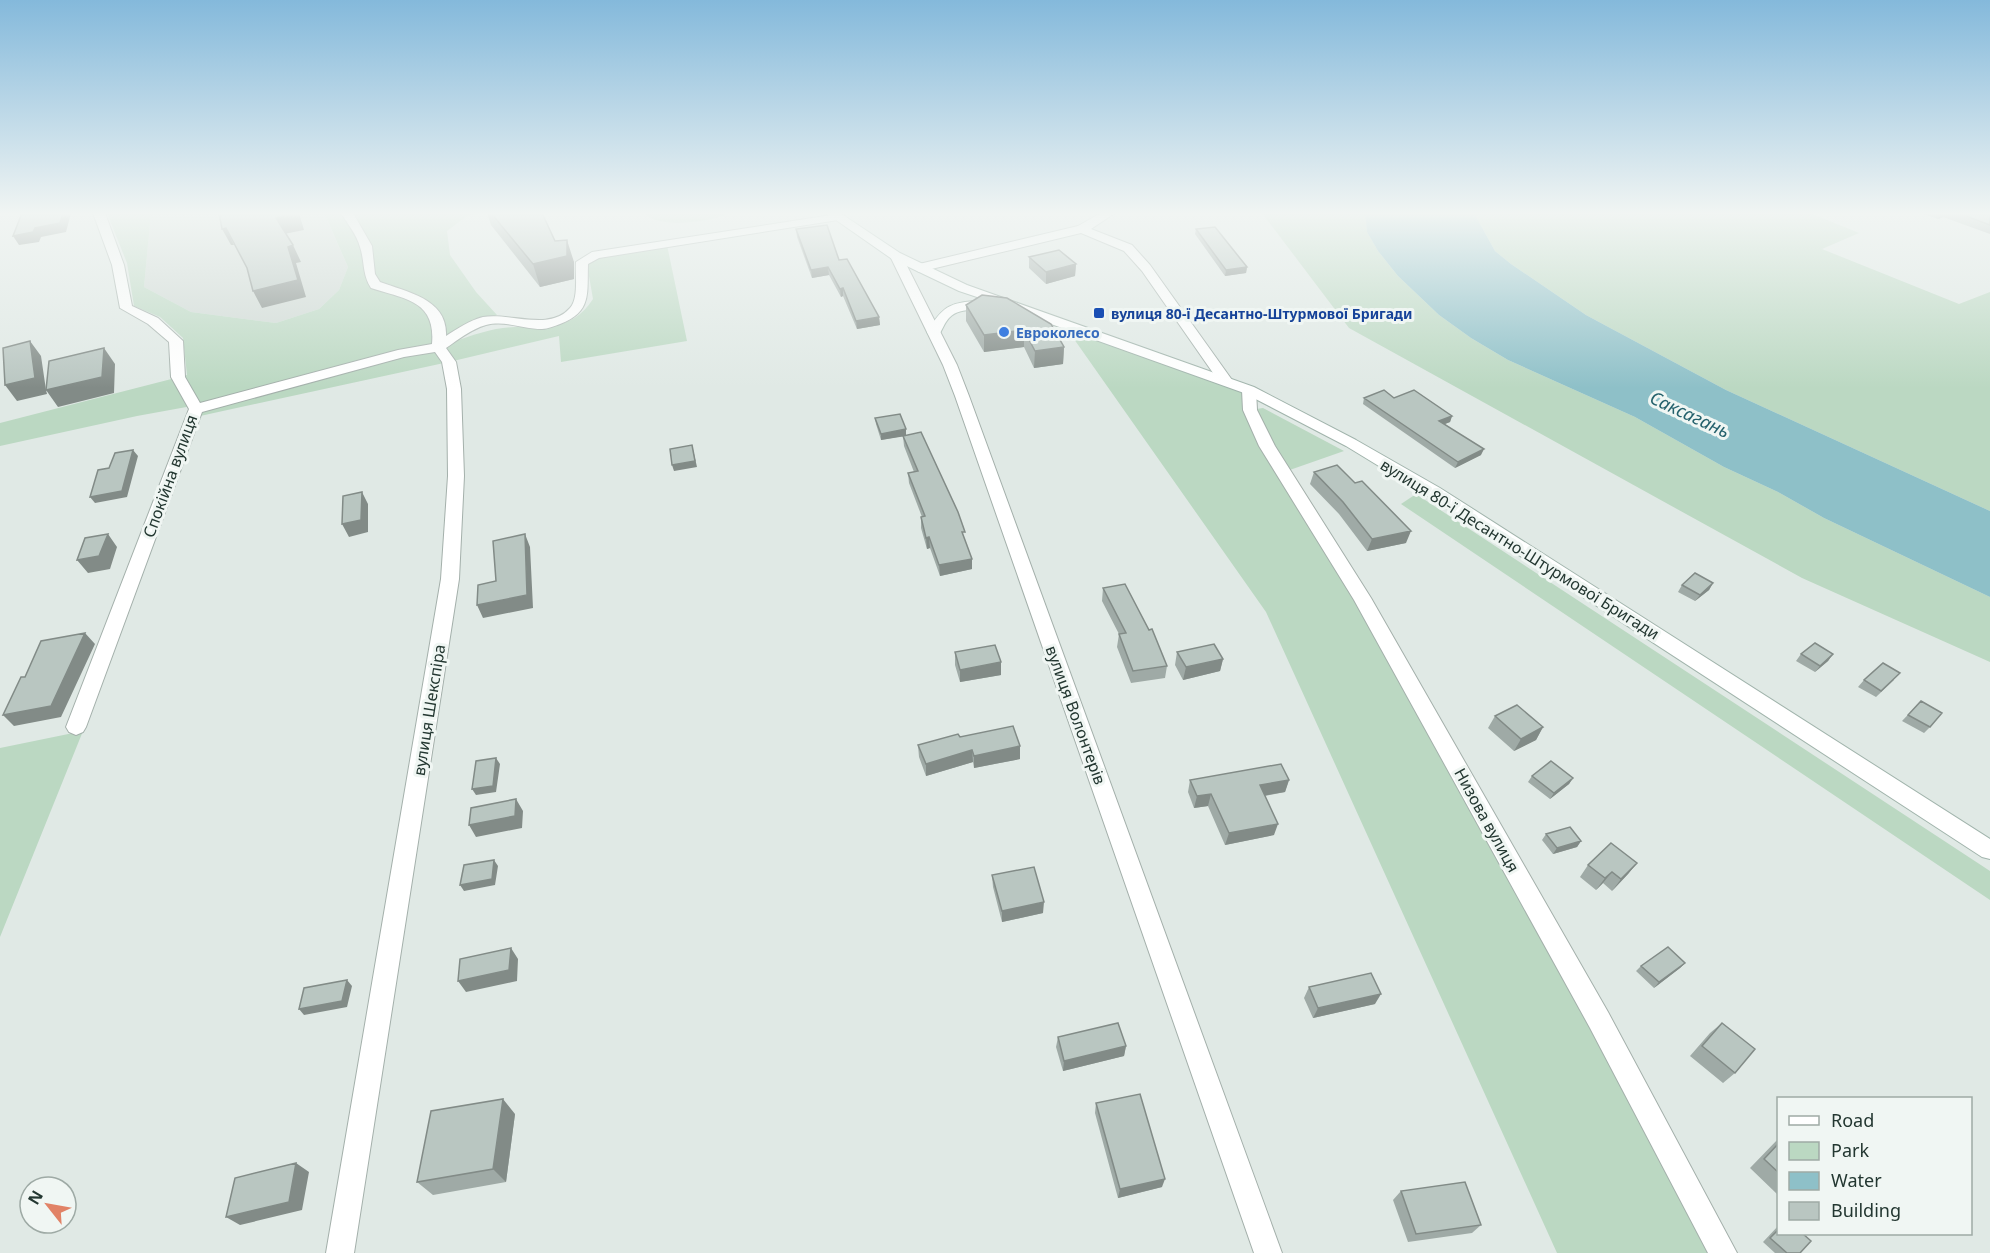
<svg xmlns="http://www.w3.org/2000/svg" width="1990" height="1253" viewBox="0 0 1990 1253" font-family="'Noto Sans',sans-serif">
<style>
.built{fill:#cfd9d4}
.green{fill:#bbd8c2}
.water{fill:#8ec0c8}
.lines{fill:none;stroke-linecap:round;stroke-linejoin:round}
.street-casing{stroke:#a4b0ab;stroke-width:2}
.secondary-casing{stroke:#a1b4ac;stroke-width:2}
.street{fill:#fff;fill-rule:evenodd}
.secondary{fill:#fff;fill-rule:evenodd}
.wall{fill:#9faaa6}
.shaded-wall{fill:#828b87}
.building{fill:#b9c6c1;stroke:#828b87;stroke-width:1.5}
.transit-dot{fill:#1a4fb4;stroke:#f0f6f3;stroke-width:2}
.shop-dot{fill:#3f7fe0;stroke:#f0f6f3;stroke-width:2}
.labels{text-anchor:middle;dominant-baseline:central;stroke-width:6;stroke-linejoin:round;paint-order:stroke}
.far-transit-label{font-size:14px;font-weight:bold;fill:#164399;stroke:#f0f6f3;text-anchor:start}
.far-shop-label{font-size:14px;font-weight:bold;fill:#366cbe;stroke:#f0f6f3;text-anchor:start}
.street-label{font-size:16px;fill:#233731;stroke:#f0f6f3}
.water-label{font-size:18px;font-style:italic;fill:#24616c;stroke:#f0f6f3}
</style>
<rect width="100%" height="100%" fill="#e0e9e5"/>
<path class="built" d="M151,213H330L326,218L348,267L339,290L319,309L276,323L191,312L144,287Z"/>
<path class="green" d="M107,213H151L144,287L191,312L276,323L319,309L339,290L348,267L326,217L330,213H481L467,216L447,231L450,255L476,292L497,315L466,327L433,345L203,404L137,416L0,446V423L187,375L183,338L160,317L134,306L127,263Z
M644,213H723L725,215C707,222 658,229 644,213Z
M1262,213H1365L1367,232L1378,251L1398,276L1439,315L1471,338L1508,360L1635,417L1724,467L1778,492L1824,518L1990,597V662L1802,578L1349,328Z
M1474,213H1810L1859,233L1822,249L1959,304L1990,292V511L1726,390L1586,315L1511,264L1495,251Z
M667,245L687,341L561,362L559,336L449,362L438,347C457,341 476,333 496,329C533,322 568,338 593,299L586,259Z
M1062,322L1249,390L1250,410L1263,408L1344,451L1284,472L1723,1253H1557L1266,612Z
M435,350L444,363L200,416L201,410L403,355Z
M1413,496H1419L1990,871V900L1401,504Z
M83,731L0,937V748Z"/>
<path class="water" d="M1365,213H1474L1495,251L1511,264L1586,315L1726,390L1990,511V597L1824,518L1778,492L1724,467L1635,417L1508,360L1471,338L1439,315L1398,276L1378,251L1367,232Z"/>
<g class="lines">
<defs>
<path id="street" d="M93,213H105L124,265L132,306L158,318L183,341L185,377L200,403L398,350L432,344C436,300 404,299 371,288C362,274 365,262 360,247C357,235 347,223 341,213H353L372,246L375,274L380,282C407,292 448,299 446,336C457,329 470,320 483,317C510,312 549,332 570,308C579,298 575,275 576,262L592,252L838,214L844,217L838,220L599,258L588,264C587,294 592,312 560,324C554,326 548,329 542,329C523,329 505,320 486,325C471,329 458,340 446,348L456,362L461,389L464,476L459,579L354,1253H326L441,579L448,476L447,389L442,362L435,352L404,357L202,412L86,727L83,732L76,735L69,732L66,727L189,409L171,377L169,342L148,324L120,308L112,265Z
M1101,213H1115L1091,229L1132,245L1150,265L1232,380L1230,383H1220L1142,271L1124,251L1081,233L919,272L913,268L915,265L1078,226Z
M896,252L902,256L957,365L969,396L1282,1253H1254L955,396L943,365L890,256Z
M1249,386L1256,390L1257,410L1275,446L1371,598L1608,1012L1737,1253H1708L1590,1028L1354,600L1259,446L1243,410L1242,390Z"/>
<path id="secondary" d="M826,213H840L900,253L967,285L1254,387L1356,440L1440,488L1990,839V859L1982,857L1428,496L1346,446L1244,393L995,304C984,315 962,304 949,318C945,322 942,330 939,335H929L927,332C945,302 952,303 986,300L959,291L892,259Z"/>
</defs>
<use href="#street" class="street-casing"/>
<use href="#secondary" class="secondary-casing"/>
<use href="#street" class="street"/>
<use href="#secondary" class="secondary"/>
</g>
<path class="wall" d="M487,213H542L555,241L574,262V279L540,287L491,225Z
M1921,213H1990V234L1943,217L1938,219Z
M796,229L839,260L879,317L880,325L857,329L843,296L841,297L829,275L812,278L797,237Z
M1196,229L1247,267L1246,273L1225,276L1195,234Z
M1029,257L1076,264L1075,276L1046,284L1029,268Z
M966,305L1064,347L1063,364L1034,368L1024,347L984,352L966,321Z
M1364,398H1394L1452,416L1450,422L1445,424L1481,455L1455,468L1363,404Z
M875,418L906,435L965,540L972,569L940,576L930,548L927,549L921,528V517H922L909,483L908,473L914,472L904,446L903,436L881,440L876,424Z
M1314,472L1406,543L1367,551L1339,514L1310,484Z
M1713,583L1709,590L1695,601L1678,592L1682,585Z
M1103,588L1167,666L1165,678L1131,683L1117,647L1119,634L1102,601Z
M955,652L1001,662V675L960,682L955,665Z
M1177,652L1223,659L1220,671L1183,680L1175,665Z
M1801,654H1833L1828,661L1815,672L1796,661Z
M1864,680H1894L1876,697L1858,687Z
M1921,701L1930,727L1924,733L1902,721Z
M1495,716L1543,727L1536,740L1514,751L1488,728Z
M960,737L1020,759L974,768L973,762L926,776L919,757L918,745Z
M1532,776L1573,778L1569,784L1550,799L1528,782Z
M1190,780H1289L1285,792L1265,796L1274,835L1225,845L1208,806L1194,808L1188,792Z
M1546,834L1581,841L1577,847L1553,854L1542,840Z
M1637,863L1628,874L1612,891L1603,883L1596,890L1580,877L1588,865Z
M992,875L1043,913L1002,922L993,887Z
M1685,963L1680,968L1654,988L1636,971L1641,966Z
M1309,987L1375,1004L1313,1018L1304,998Z
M1722,1023L1735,1073L1723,1083L1690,1056L1710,1033Z
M1058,1037L1126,1046L1124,1056L1063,1071L1056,1047Z
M1096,1103L1162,1187L1118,1198L1095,1113Z
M515,1114L506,1182L433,1195L417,1182Z
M1779,1138V1193L1777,1194L1750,1168Z
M1401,1191L1481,1225L1472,1233L1408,1242L1393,1200Z
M1779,1225V1233L1800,1253H1775L1763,1242Z"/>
<path class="shaded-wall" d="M63,213H71L66,232L41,237L39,242L19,245L13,236Z
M296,213H299L304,230L284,234L276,218Z
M1942,213H1946L1943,217L1938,219Z
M226,228L234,245H231L222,229Z
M567,240L574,262V279L540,287L533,264Z
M293,245L301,262L296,263L306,297L262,308L253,291L288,247Z
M1076,264L1075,276L1046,284V272Z
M828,267L829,275L812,278L811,270Z
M1247,267L1246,273L1225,276L1226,270Z
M843,288V296L841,297L840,289Z
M879,317L880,325L857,329L856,321Z
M1024,330V347L984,352V335Z
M30,341L41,356L46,390L104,348L115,364L114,393L58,407L46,390L47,394L17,401L5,385Z
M1064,347L1063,364L1034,368L1035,351Z
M1452,416L1450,422L1437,427L1439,421Z
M906,429V436L881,440V434Z
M692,445L697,467L674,471L672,465Z
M1484,449L1481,455L1455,468L1458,462Z
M133,450L138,456L127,497L95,503L90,497Z
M362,492L368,504V532L349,537L342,524Z
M1411,531L1406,543L1367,551L1372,539Z
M108,534L117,547L110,569L88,573L77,560Z
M525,534L530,547L533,608L483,618L477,605L527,595Z
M929,537L930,548L927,549L926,538Z
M972,559V569L940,576L939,565Z
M1713,583L1709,590L1695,601L1700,595Z
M85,633L95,644L61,717L14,726L3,715Z
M1833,654L1828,661L1815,672L1820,666Z
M1223,659L1220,671L1183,680L1186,667Z
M1001,662V675L960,682V670Z
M1543,727L1536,740L1514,751L1521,739Z
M1020,746V759L974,768V756Z
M972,750L973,762L926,776V764Z
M496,758L500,764L496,792L476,795L472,789Z
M1573,778L1569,784L1550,799L1554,793Z
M1289,780L1285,792L1256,797L1260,785Z
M1211,794L1208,806L1194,808L1197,796Z
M516,799L523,811L522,828L476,837L469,825Z
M1278,824L1274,835L1225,845L1229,833Z
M1581,841L1577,847L1553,854L1557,848Z
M494,860L498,866L495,885L464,891L460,885Z
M1637,863L1628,874L1612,891L1621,879Z
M1612,872L1603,883L1596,890L1605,878Z
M1044,902L1043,913L1002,922V911Z
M511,948L518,959L517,981L466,992L458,981Z
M1685,963L1680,968L1654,988L1659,982Z
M347,980L352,986L347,1007L304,1015L299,1009Z
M1381,994L1375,1004L1313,1018L1318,1008Z
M1126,1046L1124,1056L1063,1071L1064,1061Z
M503,1099L515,1114L506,1182L493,1169Z
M296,1163L309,1172L302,1210L240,1225L226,1217Z
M1165,1179L1162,1187L1118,1198L1120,1189Z"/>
<path class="building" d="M22,213H63L60,223L35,228L33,232L13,236Z
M219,213H296L276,218L293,245L288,247L298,280L253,291L247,268L226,228L222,229Z
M491,213H542L555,241L567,240V256L533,264Z
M1958,213H1990V225Z
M827,225L839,260L847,259L879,317L856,321L843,288L840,289L828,267L811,270L796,229Z
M1215,227L1247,267L1226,270L1196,229Z
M1059,250L1076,264L1046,272L1029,257Z
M982,295L1007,298L1051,324L1064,347L1035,351L1024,330L984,335L966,305Z
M30,341L35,378L5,385L3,348Z
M104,348L102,377L46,390L49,361Z
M1384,390L1394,398L1414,390L1452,416L1439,421L1484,449L1458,462L1364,398Z
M900,414L906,429L881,434L875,418Z
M921,432L958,512L965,532H962L972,559L939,565L929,537L926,538L921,517L925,516L908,473L918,471L903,436Z
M692,445L695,461L672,465L670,449Z
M133,450L122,491L90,497L98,470L109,468L115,453Z
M1337,465L1355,483L1362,481L1411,531L1372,539L1343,502L1314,472Z
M362,492L361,520L342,524L343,496Z
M108,534L99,556L77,560L85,538Z
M525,534L527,595L477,605L478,585L496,581L493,541Z
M1695,573L1713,583L1700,595L1682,585Z
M1125,584L1149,630L1152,629L1167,666L1133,671L1119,634L1126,633L1103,588Z
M85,633L51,706L3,715L21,677H25L41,641Z
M1815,643L1833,654L1820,666L1801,654Z
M1214,644L1223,659L1186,667L1177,652Z
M995,645L1001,662L960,670L955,652Z
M1883,663L1900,673L1881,691L1864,680Z
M1921,701L1942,713L1930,727L1908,715Z
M1517,705L1543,727L1521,739L1495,716Z
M1013,726L1020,746L974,756L972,750L926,764L918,745L958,734L960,737Z
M496,758L493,786L472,789L476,761Z
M1551,761L1573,778L1554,793L1532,776Z
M1281,764L1289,780L1260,785L1278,824L1229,833L1211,794L1197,796L1190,780Z
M516,799L515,816L469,825L471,808Z
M1570,827L1581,841L1557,848L1546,834Z
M1611,843L1637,863L1621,879L1612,872L1605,878L1588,865Z
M494,860L492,879L460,885L464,865Z
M1034,867L1044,902L1002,911L992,875Z
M1668,947L1685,963L1659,982L1641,966Z
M511,948L509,970L458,981L460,959Z
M1371,973L1381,994L1318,1008L1309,987Z
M347,980L342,1001L299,1009L304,988Z
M1118,1023L1126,1046L1064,1061L1058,1037Z
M1722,1023L1755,1049L1735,1073L1702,1046Z
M1140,1094L1165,1179L1120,1189L1096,1103Z
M503,1099L493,1169L417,1182L431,1111Z
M1779,1143V1173L1764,1159Z
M296,1163L289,1202L226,1217L235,1178Z
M1465,1182L1481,1225L1416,1234L1401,1191Z
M1779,1229V1233H1802L1811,1241L1800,1253H1787L1770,1238Z"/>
<linearGradient id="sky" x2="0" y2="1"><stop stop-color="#84b9db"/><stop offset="0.55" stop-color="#f1f5f3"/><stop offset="1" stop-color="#f1f5f3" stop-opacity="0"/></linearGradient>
<rect width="1990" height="388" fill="url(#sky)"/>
<rect class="transit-dot" x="1093" y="307" width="12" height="12" rx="3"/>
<circle class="shop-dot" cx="1004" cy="332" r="6"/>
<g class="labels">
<g class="far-transit-label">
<text x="1111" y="313">вулиця 80-ї Десантно-Штурмової Бригади</text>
</g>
<g class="far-shop-label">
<text x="1016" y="332">Евроколесо</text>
</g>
<g class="street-label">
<text transform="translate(170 476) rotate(-70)">Спокійна вулиця</text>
<text transform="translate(1520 549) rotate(32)">вулиця 80-ї Десантно-Штурмової Бригади</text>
<text transform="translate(429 710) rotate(-81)">вулиця Шекспіра</text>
<text transform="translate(1076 715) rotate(70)">вулиця Волонтерів</text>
<text transform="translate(1487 820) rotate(61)">Низова вулиця</text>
</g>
<g class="water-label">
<text transform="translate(1690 414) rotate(25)">Саксагань</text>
</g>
</g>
<rect x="1777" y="1097" width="195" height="138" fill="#f0f6f3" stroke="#9eaaa5" stroke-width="1.5"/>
<rect x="1789" y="1116" width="30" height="9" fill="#ffffff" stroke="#9eaaa5" stroke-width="1.5"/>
<text x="1831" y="1127" font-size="18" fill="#233731">Road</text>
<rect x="1789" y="1142" width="30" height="18" fill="#bbd8c2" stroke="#9eaaa5" stroke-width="1.5"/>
<text x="1831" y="1157" font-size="18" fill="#233731">Park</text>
<rect x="1789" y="1172" width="30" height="18" fill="#8ec0c8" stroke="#9eaaa5" stroke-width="1.5"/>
<text x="1831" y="1187" font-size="18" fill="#233731">Water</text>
<rect x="1789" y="1202" width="30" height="18" fill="#b9c6c1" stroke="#9eaaa5" stroke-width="1.5"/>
<text x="1831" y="1217" font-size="18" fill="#233731">Building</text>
<g transform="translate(48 1205) rotate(301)"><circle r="28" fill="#f0f6f3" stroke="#9eaaa5" stroke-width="1.5"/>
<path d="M0-4.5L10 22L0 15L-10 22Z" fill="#e18266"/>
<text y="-9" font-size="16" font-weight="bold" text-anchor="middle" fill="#233731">N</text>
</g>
</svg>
